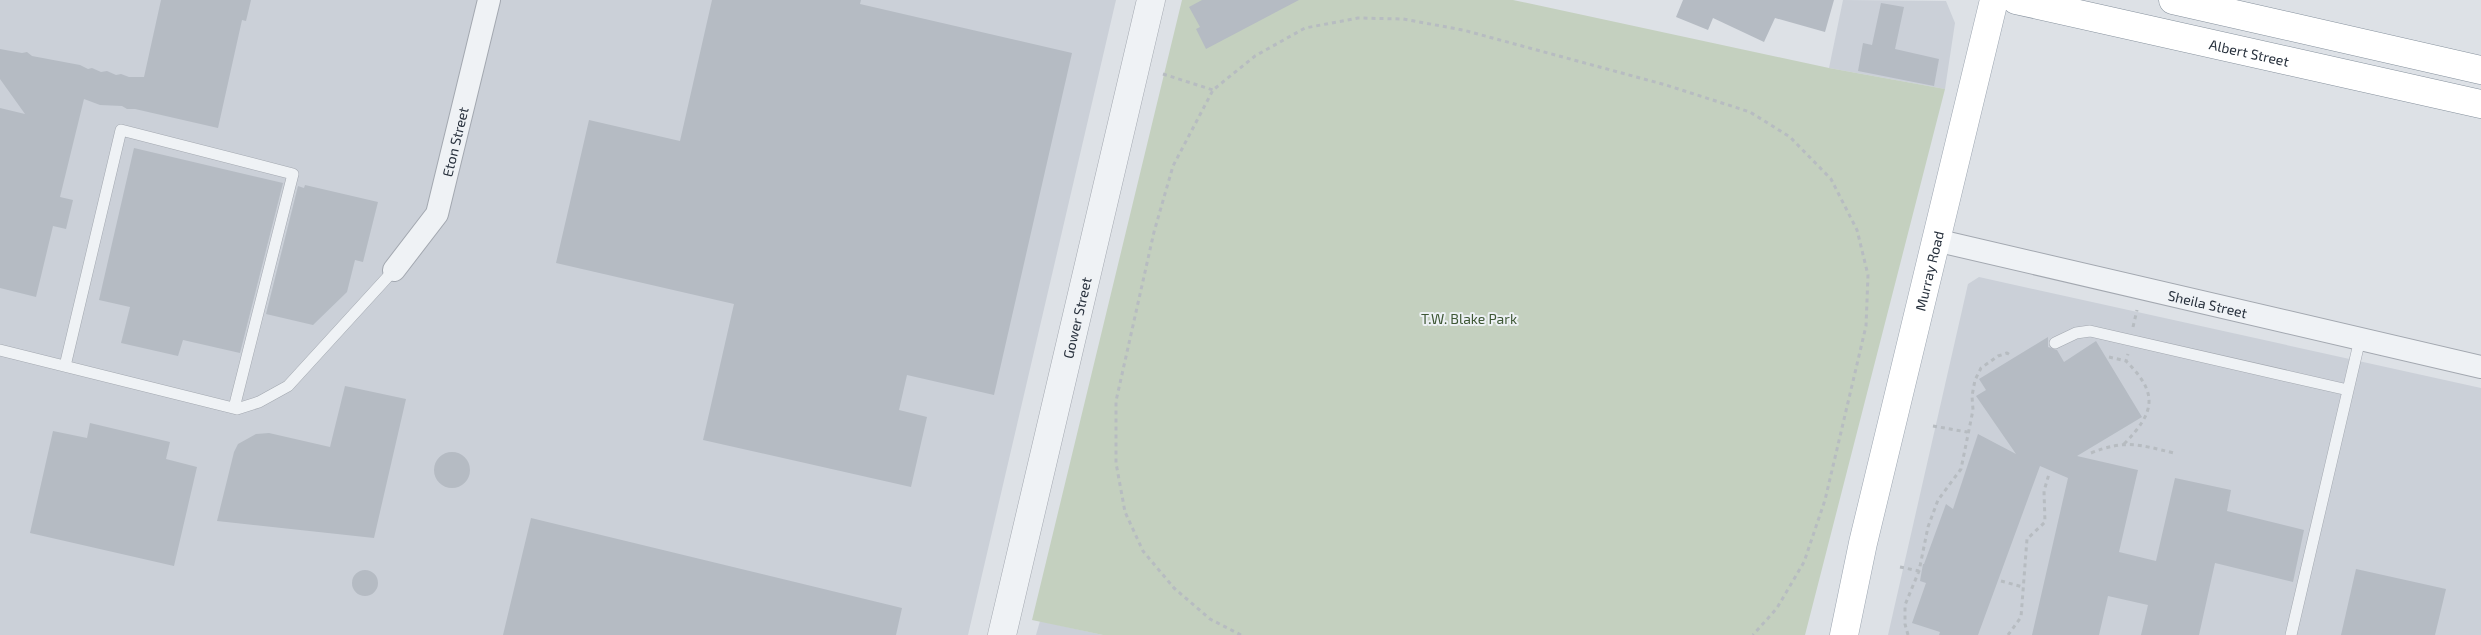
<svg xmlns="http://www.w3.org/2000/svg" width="2481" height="635" viewBox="0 0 2481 635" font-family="'Exo 2',sans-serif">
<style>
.built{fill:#cbd0d8}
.green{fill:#c4d0bf}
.building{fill:#b5bbc3}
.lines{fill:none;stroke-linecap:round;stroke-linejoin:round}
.service-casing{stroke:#a3a8b0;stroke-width:12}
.minor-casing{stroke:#a3a8b0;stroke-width:24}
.tertiary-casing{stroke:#a3a8b0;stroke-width:29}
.primary-casing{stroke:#9da6b1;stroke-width:29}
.trunk-casing{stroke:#85909c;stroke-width:29}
.path{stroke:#b7bcc1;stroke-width:3;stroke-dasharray:4 4;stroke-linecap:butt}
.service{stroke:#eff2f5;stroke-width:11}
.minor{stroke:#eff2f5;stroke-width:22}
.tertiary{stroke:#eff2f5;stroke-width:28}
.primary{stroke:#fff;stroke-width:28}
.trunk{stroke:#fff;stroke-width:28}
.labels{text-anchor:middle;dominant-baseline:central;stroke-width:4;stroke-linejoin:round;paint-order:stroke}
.street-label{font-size:14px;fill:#27303c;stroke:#ecf0f4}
.park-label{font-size:14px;fill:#3e5735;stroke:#ecf0f4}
</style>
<rect width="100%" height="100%" fill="#dde1e6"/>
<path class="built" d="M0,0H1116L968,635H0Z
M1843,0L1946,1L1955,23L1945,89L1829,68Z
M1979,277L2481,388V635H1888L1968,284Z
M1040,621L1103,635H1036Z"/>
<path class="green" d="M1182,0H1513L1829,68L1945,89L1805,635H1103L1032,620Z"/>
<path class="building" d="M161,0H251L246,21L242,20L218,128L135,109H127L122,106L100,105L84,99L60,197L73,200L66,229L53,226L36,297L0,288V108L25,114L0,79V49L22,53L27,52L32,56L80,65L88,69L92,68L101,72L107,71L116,75L121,74L129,77H144Z
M712,0H861L860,4L1072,53L994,395L907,375L899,410L927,417L911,487L703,440L734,304L556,263L589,120L680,141Z
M1202,0H1299L1206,49L1196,29L1200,27L1189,7Z
M1683,0H1834L1825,32L1775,18L1764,42L1713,18L1708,30L1676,17Z
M1881,3L1904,7L1895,49L1939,59L1934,86L1858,71L1863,43L1872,45Z
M134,148L283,183L240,353L183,340L178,356L121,343L130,307L99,300Z
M305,185L378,202L363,262L355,260L347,292L313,325L266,314L298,186L304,188Z
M2048,337V347L2057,350L2064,362L2096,341L2142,417L2077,456L2138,470L2119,552L2156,561L2175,478L2231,490L2227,511L2304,530L2293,582L2215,563L2199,635H2141L2148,605L2108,596L2099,635H2032L2068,478L2040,466L1978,635H1939L1940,632L1912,623L1926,583L1920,581L1923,564H1924L1946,504L1953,509L1978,434L2016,454L1976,396L1986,390L1979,379Z
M345,386L406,399L374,538L217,521L234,452L238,444L256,434L269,433L330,447Z
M90,423L170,442L166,459L197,467L174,566L30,533L53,431L87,438Z
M434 470a18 18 0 1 1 36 0a18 18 0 1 1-36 0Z
M531,518L902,608L896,635H503Z
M2356,569L2446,589L2435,635H2341Z
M352 583a13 13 0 1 1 26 0a13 13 0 1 1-26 0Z"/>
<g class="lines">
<defs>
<path id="service" d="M2055,343L2076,333L2090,331L2348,390
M0,350L237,409L259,402L288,386L394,270
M65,366L121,130L293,174L234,408
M2291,635L2360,339"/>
<g id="minor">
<path id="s1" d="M1935,240L2481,367"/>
<path id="s2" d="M394,270L437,214L489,0"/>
</g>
<g id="tertiary">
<path id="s3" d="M1002,635L1151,0"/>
</g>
<g id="primary">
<path id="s4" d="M1844,635L1863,543L1994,0"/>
</g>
<g id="trunk">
<path id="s5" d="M2016,0L2481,104"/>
<path d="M2173,0L2481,70"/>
</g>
</defs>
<use href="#service" class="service-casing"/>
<use href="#minor" class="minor-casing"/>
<use href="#tertiary" class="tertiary-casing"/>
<use href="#primary" class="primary-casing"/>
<use href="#trunk" class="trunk-casing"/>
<path class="path" d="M1163,74L1213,90
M2133,327L2137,310
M2109,357L2126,361
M1933,426L1967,432
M2124,444C2155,412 2159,394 2126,361L2128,354
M2091,453C2126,439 2140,445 2174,453
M1900,567L1919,571
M2001,581L2023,587
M1241,635L1210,619L1174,588L1143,551L1125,512L1116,463V401L1154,232L1173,166L1213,90L1255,56L1305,28L1358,18L1403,19L1463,30L1666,85L1750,112L1790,137L1831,179L1857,230L1868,275L1866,326L1825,500L1804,562L1777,608L1753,635
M1908,635L1905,624V605L1919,571L1928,527L1938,500L1961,469L1973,410L1972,396L1975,380L1981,368L1998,356L2007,353L2012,356
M2008,635L2021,617L2027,539L2045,522L2044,491L2049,474"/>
<use href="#service" class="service"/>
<use href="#minor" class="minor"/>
<use href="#tertiary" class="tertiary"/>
<use href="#primary" class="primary"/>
<use href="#trunk" class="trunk"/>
</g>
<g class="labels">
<g class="street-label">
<text stroke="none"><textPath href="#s5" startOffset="239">Albert Street</textPath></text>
<text stroke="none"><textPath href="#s2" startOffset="145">Eton Street</textPath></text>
<text stroke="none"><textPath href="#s4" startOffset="374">Murray Road</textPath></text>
<text stroke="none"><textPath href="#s1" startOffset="280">Sheila Street</textPath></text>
<text stroke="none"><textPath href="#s3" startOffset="326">Gower Street</textPath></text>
</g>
<g class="park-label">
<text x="1469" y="318">T.W. Blake Park</text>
</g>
</g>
</svg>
